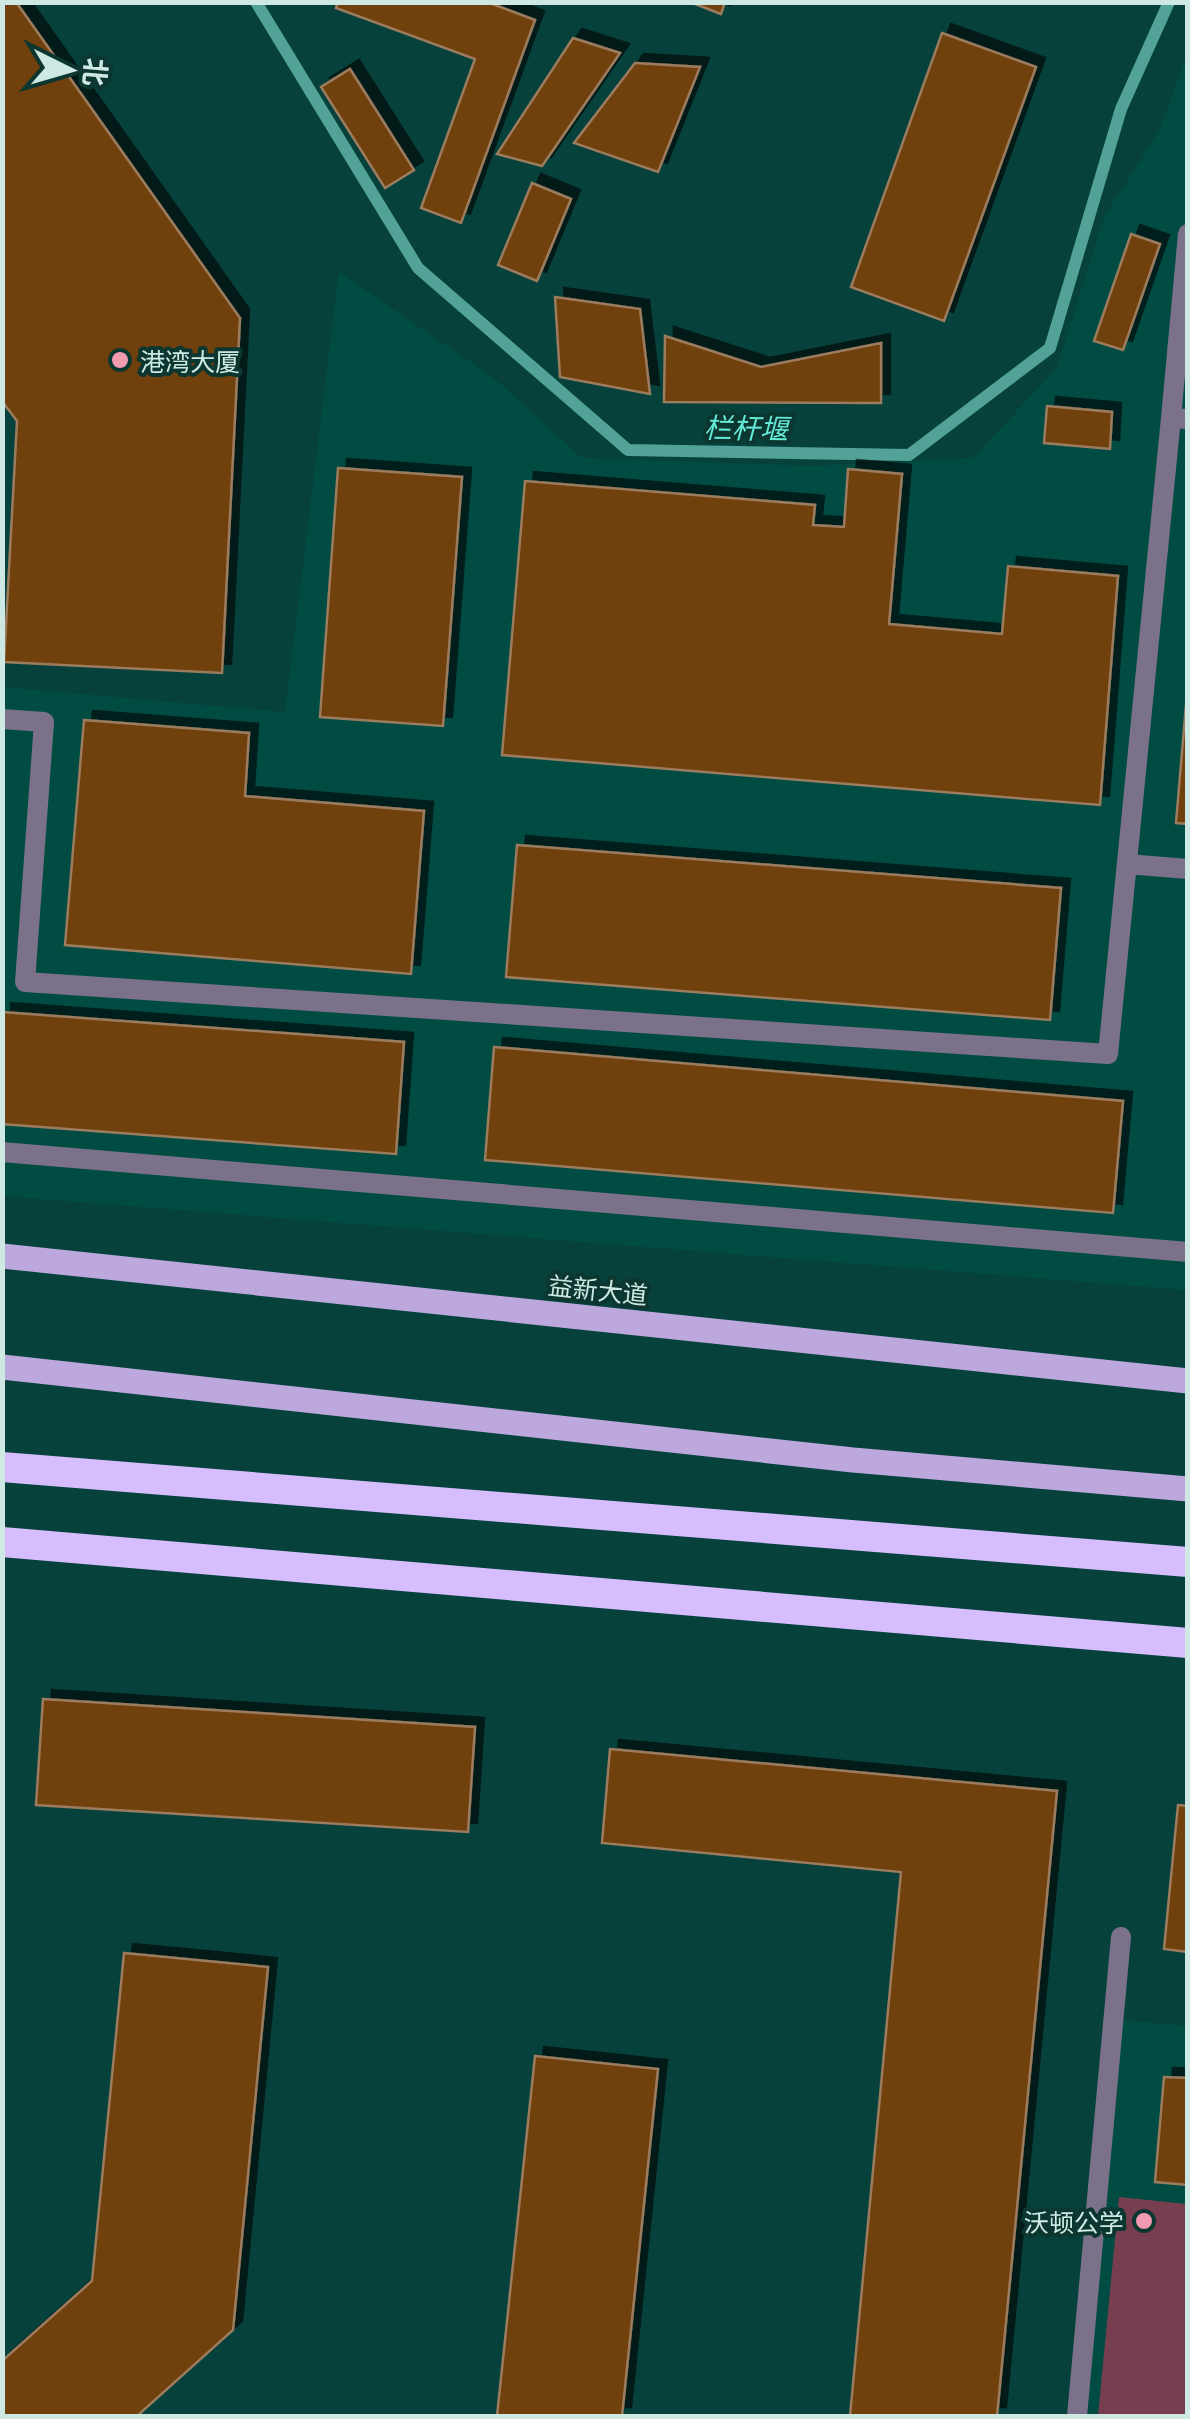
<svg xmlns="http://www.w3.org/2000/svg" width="1190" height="2419" viewBox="0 0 1190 2419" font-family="'Playfair Display','Noto Sans SC',serif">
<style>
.built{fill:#004c43}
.green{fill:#763e4f}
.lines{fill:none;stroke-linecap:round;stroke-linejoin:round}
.stream{stroke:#52a297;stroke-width:12}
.building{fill:#6f3f08;stroke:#9c7b5e;stroke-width:2.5;filter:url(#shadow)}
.minor{stroke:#7b718b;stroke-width:20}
.primary{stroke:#bca8dd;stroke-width:25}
.motorway{stroke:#d6bdfd;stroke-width:30}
.poi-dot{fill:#f19ab2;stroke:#0c3630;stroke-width:4}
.labels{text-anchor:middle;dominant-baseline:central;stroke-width:8;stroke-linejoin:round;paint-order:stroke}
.poi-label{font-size:25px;fill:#cee9e3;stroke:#0c3630;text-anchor:start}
.street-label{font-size:25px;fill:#cee9e3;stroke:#0c3630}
.water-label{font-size:28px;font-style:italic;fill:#63ead6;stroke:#0c3630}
</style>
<defs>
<filter id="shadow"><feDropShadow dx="9" dy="-9" stdDeviation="0" flood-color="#0009"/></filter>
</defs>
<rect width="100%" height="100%" fill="#06423b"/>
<path class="built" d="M1187,56V1290L3,1196L2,687L285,712L339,272L495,379L582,458L813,466L973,458L1057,368L1104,217L1159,131Z
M1119,2020L1187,2026V2416H1084Z"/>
<path class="green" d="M1119,2197L1187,2204V2416H1098Z"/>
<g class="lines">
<path class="stream" d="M256,2L418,268L628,450L909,455L1050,348L1121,109L1169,2"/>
</g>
<path class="building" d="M2,2H16L240,318L222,673L4,662L17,421L2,401Z
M338,2H487L535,20L461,223L421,208L475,59L336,8Z
M690,2H725L721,14Z
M942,33L1036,67L944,321L851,287Z
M573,38L620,53L542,166L497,154Z
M635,63L700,67L658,172L574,143Z
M350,69L414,170L385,188L321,87Z
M532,183L571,199L537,281L498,265Z
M1131,234L1160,244L1123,350L1094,341Z
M555,297L640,309L650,394L560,377Z
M665,336L761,367L881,343V403L664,402Z
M1047,406L1112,412L1110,449L1044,443Z
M338,468L462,477L443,726L320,717Z
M848,469L902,474L889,624L1002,634L1008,566L1118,576L1100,805L502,755L525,481L815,505L813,525L844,527Z
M1188,681V824L1176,823Z
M84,720L249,733L245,796L424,811L411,974L65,945Z
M517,845L1061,888L1050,1020L506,977Z
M2,1012L404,1042L396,1154L2,1124Z
M494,1047L1123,1101L1113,1213L485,1160Z
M43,1699L475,1727L468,1832L36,1805Z
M610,1749L1057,1791L997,2416H850L901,1872L602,1843Z
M1178,1805L1188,1806V1952L1164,1949Z
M124,1953L268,1967L233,2330L137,2416H2V2361L92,2281Z
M535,2056L658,2069L622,2416H497Z
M1164,2077L1188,2078V2185L1155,2182Z"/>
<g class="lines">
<path class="minor" d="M1188,234L1171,418L1188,419
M2,719L44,722L25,982L1108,1054L1171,418
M1127,864L1188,869
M2,1152L1188,1252
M1077,2416L1121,1937"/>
<path class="primary" d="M2,1256L1188,1381
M2,1367L853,1460L1188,1489"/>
<path class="motorway" d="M2,1467L1188,1562
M2,1542L1188,1643"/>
</g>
<g class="poi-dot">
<circle cx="120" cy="360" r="10"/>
<circle cx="1144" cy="2221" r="10"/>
</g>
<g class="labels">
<g class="poi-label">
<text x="140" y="360">港湾大厦</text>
<text x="1124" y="2221" text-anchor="end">沃顿公学</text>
</g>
<g class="street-label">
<text transform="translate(598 1289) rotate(6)">益新大道</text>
</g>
<g class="water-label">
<text transform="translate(746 427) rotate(1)">栏杆堰</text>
</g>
</g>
<rect width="1190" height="2419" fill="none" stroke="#cee9e3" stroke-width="10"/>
<g transform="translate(70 70) rotate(95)" stroke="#0c3630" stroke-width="8" paint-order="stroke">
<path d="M0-8L18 38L0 25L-18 38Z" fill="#cee9e3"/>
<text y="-15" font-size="28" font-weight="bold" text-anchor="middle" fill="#cee9e3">北</text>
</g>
</svg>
